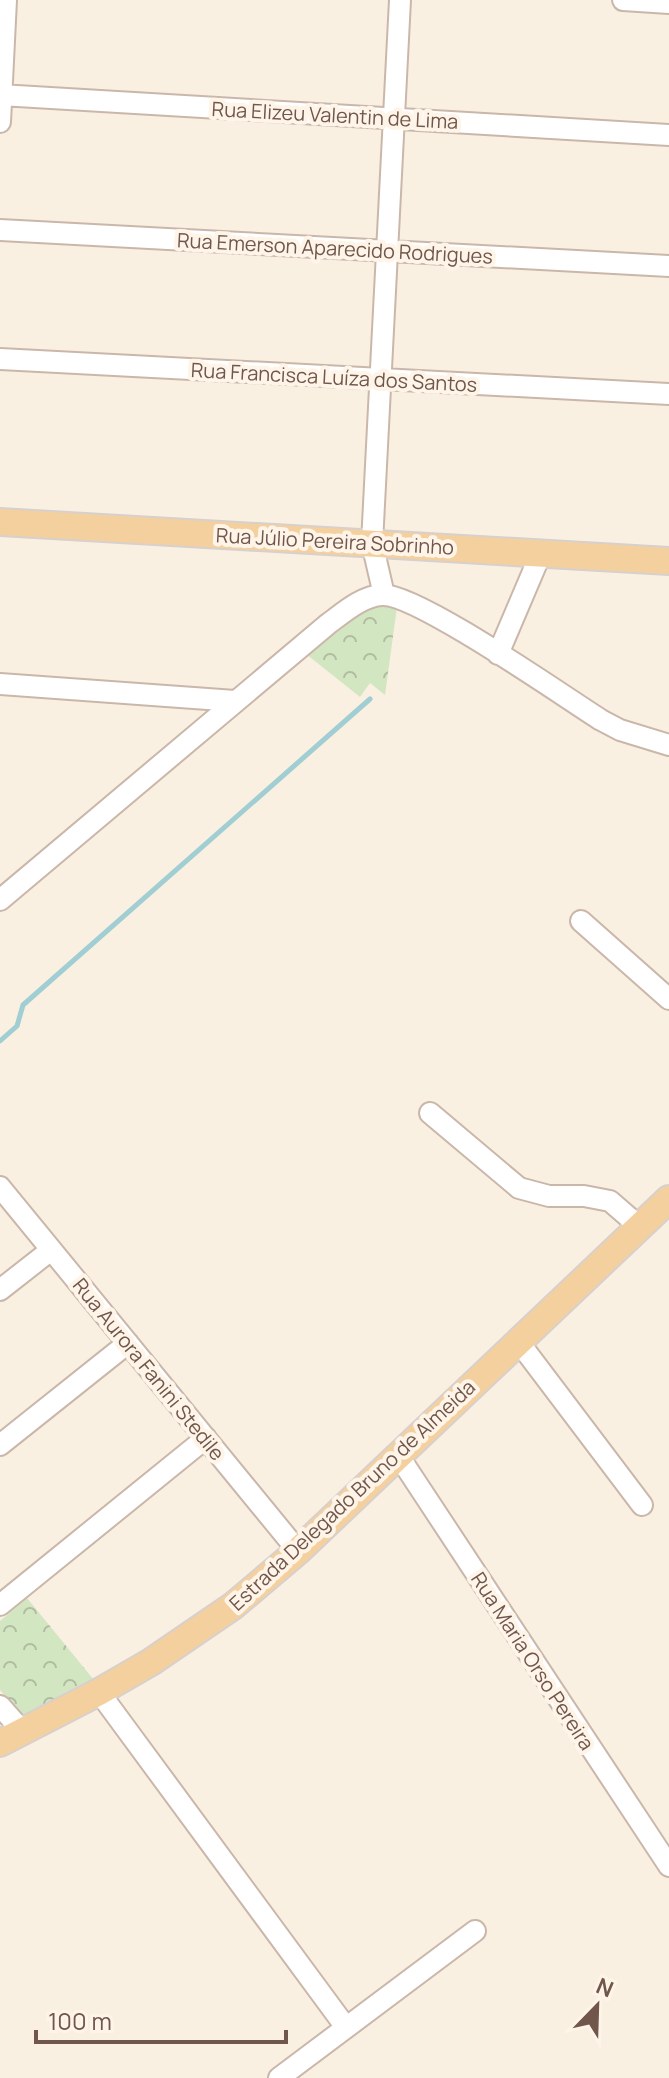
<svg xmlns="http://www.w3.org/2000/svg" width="669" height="2078" viewBox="0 0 669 2078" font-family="Manrope,sans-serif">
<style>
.forest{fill:url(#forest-crowns)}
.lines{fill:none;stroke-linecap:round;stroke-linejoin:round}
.stream{stroke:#a0ced3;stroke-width:5}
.minor-casing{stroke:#cab7aa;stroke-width:24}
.major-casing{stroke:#d7d0cd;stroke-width:30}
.minor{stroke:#fff;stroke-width:20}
.major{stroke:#f5d09f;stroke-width:26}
.labels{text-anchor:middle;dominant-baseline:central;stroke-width:8;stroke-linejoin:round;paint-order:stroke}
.street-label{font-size:20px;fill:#70564b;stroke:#fef4e8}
</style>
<defs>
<pattern id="forest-crowns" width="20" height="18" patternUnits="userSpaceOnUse" patternTransform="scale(2)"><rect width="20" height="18" fill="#d3e6c2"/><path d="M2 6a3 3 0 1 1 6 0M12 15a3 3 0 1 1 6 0" fill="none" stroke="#b0bda0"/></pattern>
</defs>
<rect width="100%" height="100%" fill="#faf0e2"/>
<path class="forest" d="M387,605L397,607L385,695L370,683L360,697L306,654C330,633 354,607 387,605Z
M27,1598L94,1680L24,1718L0,1690V1621Z"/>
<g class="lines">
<path class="stream" d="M0,1041L17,1026L23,1005L370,699"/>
<defs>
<path id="minor" d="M623,0L669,3
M0,95L669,135
M0,122L6,0
M0,230L669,266
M0,359L669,394
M384,595L372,543L400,0
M498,654L541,553
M0,684L235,701
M0,900L328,624C343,613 362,596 382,595C416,593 563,696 601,720L620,730L669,745
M581,921L669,999
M430,1113L519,1188L549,1196H584L610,1201L640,1227
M0,1187L298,1551
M0,1290L51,1250
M518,1341L642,1505
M0,1445L128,1343
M398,1455L669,1866
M0,1605L206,1438
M99,1692L345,2026
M0,1706L23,1732
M279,2078L475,1931"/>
<path id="major" d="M0,522L669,561
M0,1743L99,1692L151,1662L233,1606L298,1551L669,1199"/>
</defs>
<use href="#minor" class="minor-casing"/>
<use href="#major" class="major-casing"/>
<use href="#minor" class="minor"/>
<use href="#major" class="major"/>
</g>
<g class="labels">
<g class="street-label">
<text transform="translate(335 115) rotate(3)">Rua Elizeu Valentin de Lima</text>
<text transform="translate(335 248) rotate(3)">Rua Emerson Aparecido Rodrigues</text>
<text transform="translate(334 377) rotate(3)">Rua Francisca Luíza dos Santos</text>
<text transform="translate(335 541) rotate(3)">Rua Júlio Pereira Sobrinho</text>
<text transform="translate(149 1369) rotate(51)">Rua Aurora Fanini Stedile</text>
<text transform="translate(352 1495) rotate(-43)">Estrada Delegado Bruno de Almeida</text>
<text transform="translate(533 1661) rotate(57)">Rua Maria Orso Pereira</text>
</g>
</g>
<g transform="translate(597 2006) rotate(23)" stroke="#fef4e8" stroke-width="6" paint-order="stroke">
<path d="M0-6L14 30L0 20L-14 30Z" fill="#70564b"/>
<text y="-12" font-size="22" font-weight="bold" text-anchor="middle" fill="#70564b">N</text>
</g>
<path d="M36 2030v12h250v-12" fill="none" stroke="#70564b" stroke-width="4"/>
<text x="48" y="2030" font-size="24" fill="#70564b" stroke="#fef4e8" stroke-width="6" paint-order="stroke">100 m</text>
</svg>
